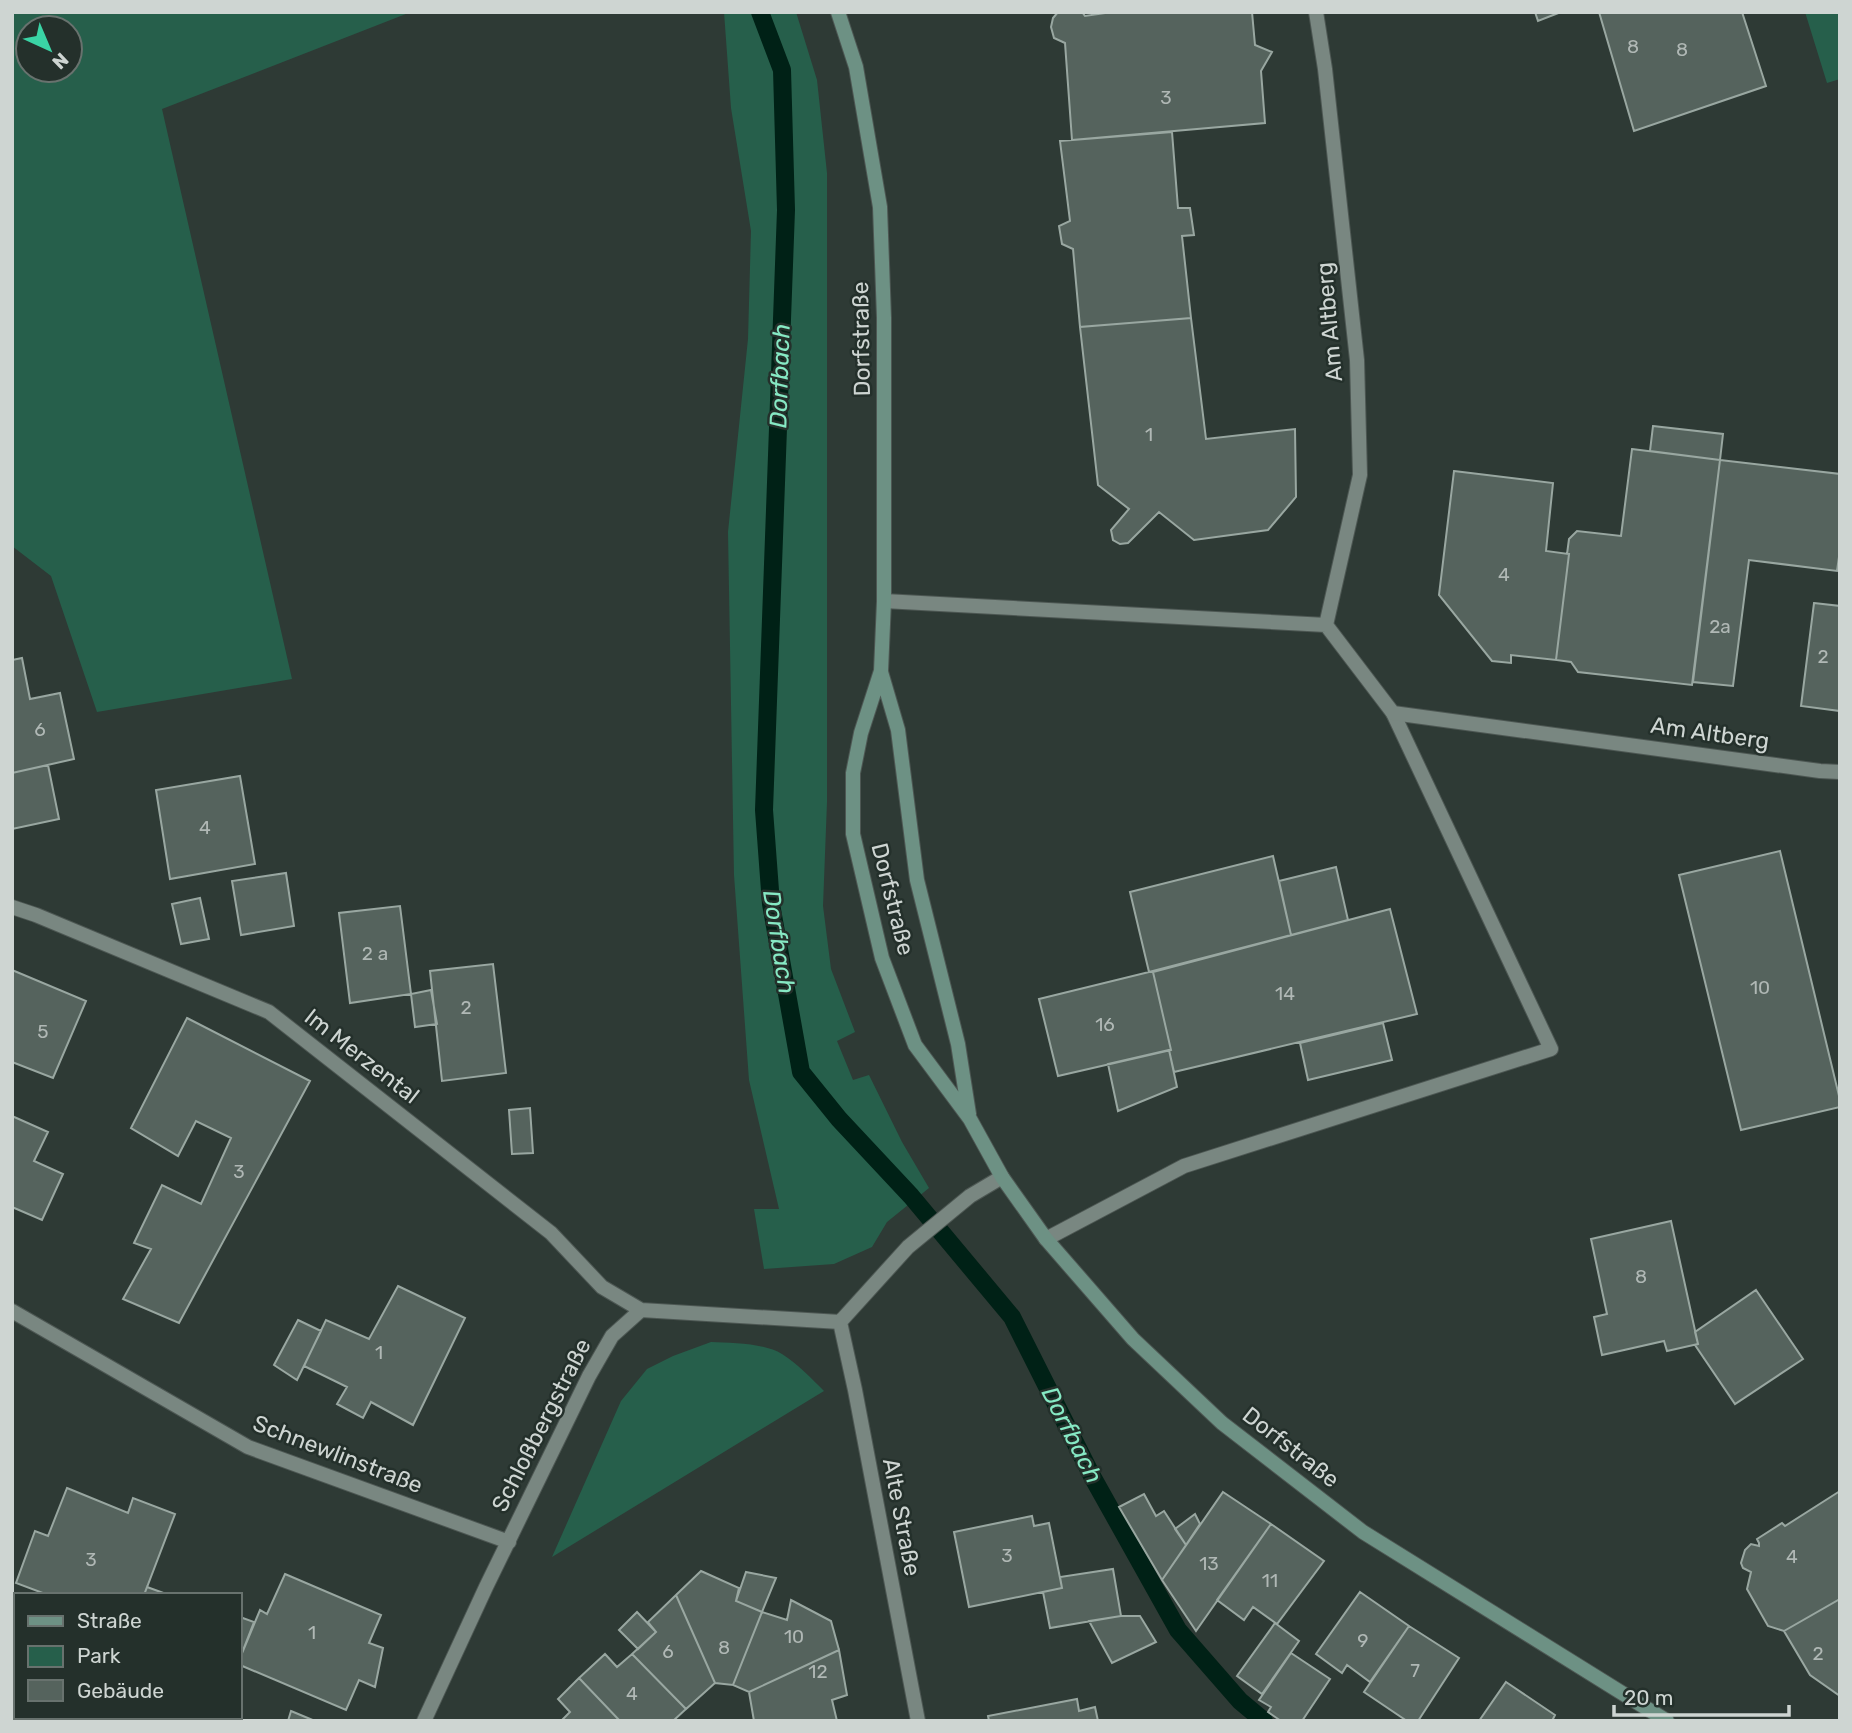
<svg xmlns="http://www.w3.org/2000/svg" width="1852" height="1733" viewBox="0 0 1852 1733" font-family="Rubik,sans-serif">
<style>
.green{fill:#265f4b;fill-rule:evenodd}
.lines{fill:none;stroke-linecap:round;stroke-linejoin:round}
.stream{stroke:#002116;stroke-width:18}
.building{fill:#55635d;stroke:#99a7a1;stroke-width:2}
.service-casing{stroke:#4d5753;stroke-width:16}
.minor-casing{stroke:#4d5753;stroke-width:16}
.secondary-casing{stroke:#4d5753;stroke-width:16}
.service{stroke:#798781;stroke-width:14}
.minor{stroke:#798781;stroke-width:14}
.secondary{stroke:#6d9184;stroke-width:14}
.labels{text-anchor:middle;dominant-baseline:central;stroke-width:5;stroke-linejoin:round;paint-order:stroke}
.number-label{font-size:19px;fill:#b0b8b5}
.street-label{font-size:23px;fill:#ced5d2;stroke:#24302b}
.water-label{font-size:24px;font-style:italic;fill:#86e9c4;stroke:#24302b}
</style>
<rect width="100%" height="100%" fill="#2e3a35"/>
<path class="green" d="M12,12H411L162,109L292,679L97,712L51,576L12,546ZM28,28H70V70H28Z
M724,12H796L817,80L827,173V802L823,906L831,969L855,1032L837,1041L853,1080L869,1075L902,1142L929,1188L887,1222L872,1247L834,1264L764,1269L754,1209H779L749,1080L734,875L728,532L748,339L751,231L731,108Z
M1805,12H1840V79L1827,83Z
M711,1342C732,1343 764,1343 782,1354C798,1364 811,1378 824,1391L552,1557L621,1401L647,1369L673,1356Z"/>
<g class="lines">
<path class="stream" d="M760,12L782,70L786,210L764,810L771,904L801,1072L839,1119L911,1196L1012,1317L1093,1478L1178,1630L1240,1701L1264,1721"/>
</g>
<path class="building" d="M1058,12H1082L1085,16L1112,12H1252L1255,45L1272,52L1261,71L1265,123L1072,140L1065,43L1054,38L1051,27L1053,18Z
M1535,12H1561L1538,21Z
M1599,12H1742L1766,86L1634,131Z
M1172,132L1178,208H1190L1194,235L1182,236L1191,318L1080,327L1073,249L1062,244L1059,226L1070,221L1060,141Z
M1191,318L1206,439L1295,429L1296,497L1268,530L1194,540L1159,512L1128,543L1120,544L1113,540L1111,530L1129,509L1098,485L1080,327Z
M1653,426L1723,434L1720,460L1650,451Z
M1632,449L1720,460L1692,685L1578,672L1571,662L1556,660L1569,554H1567L1569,539L1577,531L1621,536Z
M1720,460L1840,474V550L1837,571L1749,560L1733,686L1693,682Z
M1454,471L1553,483L1546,551L1569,554L1556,660L1511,655V663L1492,661L1439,595Z
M1814,603L1840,606V711L1801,706Z
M22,658L30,699L60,693L74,759L12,773V660Z
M48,765L59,819L12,829V773Z
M240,776L255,864L170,879L156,790Z
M1780,851L1840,1100V1107L1741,1130L1679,875Z
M1273,856L1291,935L1149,972L1130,892Z
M1336,867L1348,920L1291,935L1279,881Z
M286,873L294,926L241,935L232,881Z
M200,898L209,939L181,944L172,904Z
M400,906L411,994L350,1003L339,913Z
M1390,909L1417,1014L1174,1072L1169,1050H1171L1153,972Z
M493,964L506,1073L442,1081L430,971Z
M12,970L86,1001L53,1078L12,1062Z
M1149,972H1153L1171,1050L1058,1076L1039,999Z
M431,990L437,1024L415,1027L411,994Z
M187,1018L310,1081L179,1323L123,1299L151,1249L134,1243L162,1185L201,1204L231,1138L196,1121L178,1156L131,1128Z
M1383,1023L1392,1060L1308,1080L1300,1043Z
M1169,1050L1177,1087L1118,1111L1108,1064Z
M530,1108L533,1153L512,1154L509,1110Z
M12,1116L48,1132L34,1161L63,1174L42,1220L12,1207Z
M1671,1221L1698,1344L1667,1351L1664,1341L1602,1355L1594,1317L1607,1314L1591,1239Z
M398,1286L465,1318L413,1425L371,1402L363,1418L337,1404L347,1387L304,1366L326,1320L369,1339Z
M1756,1290L1803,1359L1735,1404L1695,1345L1698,1344L1695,1332Z
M298,1320L321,1331L297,1380L274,1365Z
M67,1488L128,1513L133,1498L175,1514L144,1595H48L16,1583L35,1531L48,1536Z
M1840,1491V1599L1784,1631L1768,1626L1747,1589L1751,1572L1743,1568L1741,1563L1745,1550L1751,1544L1759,1546V1543L1757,1539L1782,1523L1785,1526Z
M1223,1492L1271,1524L1196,1631L1162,1580Z
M1144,1494L1156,1516L1164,1511L1186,1545L1162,1580L1119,1507Z
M1195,1514L1200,1524L1186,1545L1175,1529Z
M1032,1516L1034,1526L1049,1523L1062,1588L969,1607L954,1532Z
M1271,1524L1324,1561L1277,1624L1253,1607L1244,1620L1217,1600Z
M1113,1569L1121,1616L1050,1628L1043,1592L1062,1588L1060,1577Z
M701,1571L739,1588L736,1601L762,1612L733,1685L715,1683L676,1595Z
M746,1572L776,1578L762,1612L736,1601Z
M285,1574L381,1615L369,1643L383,1648L375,1687L359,1680L346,1710L240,1665V1658L260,1610L267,1614Z
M147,1587L169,1595H144Z
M1360,1592L1409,1626L1370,1682L1347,1665L1342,1673L1316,1654Z
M676,1595L715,1683L686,1709L632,1654L656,1632L648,1622Z
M1840,1599V1696L1810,1675L1784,1631Z
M791,1600L831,1621L839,1650L749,1692L733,1685L762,1612L787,1620Z
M637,1612L656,1632L638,1649L619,1630Z
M1121,1616H1140L1156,1642L1112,1663L1089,1621Z
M240,1617L254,1622L240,1658Z
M1275,1623L1299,1641L1262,1694L1237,1676Z
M12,1626L16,1627V1677L12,1675Z
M1409,1626L1459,1658L1418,1721H1407L1364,1692Z
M839,1650L847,1695L832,1700L837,1721H754L749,1692Z
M1291,1653L1330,1679L1302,1721H1281L1268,1712L1271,1707L1259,1700Z
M605,1654L617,1667L632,1654L686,1709L673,1721H620L579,1678Z
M579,1678L620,1721H561L570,1712L558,1699Z
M1506,1682L1555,1715L1552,1721H1479Z
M1077,1699L1079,1711L1095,1707L1098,1721H989L988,1716Z
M291,1711L315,1721H288Z
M30,1717H114L112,1721H28Z
M168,1717H180L189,1721H167Z"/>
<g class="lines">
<defs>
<path id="service" d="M1046,1239L1184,1166L1551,1049L1393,713"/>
<path id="minor" d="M1316,12L1325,69L1357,360L1360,475L1326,625
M884,601L1326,625L1393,713L1820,771L1840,772
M12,907L36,915L269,1012L551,1233L602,1287L641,1310
M12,1311L248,1447L509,1542
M840,1322L855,1390L918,1721
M840,1322L908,1247L970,1196L1002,1177
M424,1721L486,1587L589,1376L612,1336L641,1310L840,1322"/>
<path id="secondary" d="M838,12L856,67L880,207L884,318V601L881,671L861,733L853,773V834L882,958L915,1045L970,1119L1002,1177L1046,1239L1133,1339L1222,1423L1363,1532L1667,1721
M881,672L898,730L917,880L958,1044L969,1114"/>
</defs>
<use href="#service" class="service-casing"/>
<use href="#minor" class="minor-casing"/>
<use href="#secondary" class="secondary-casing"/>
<use href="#service" class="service"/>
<use href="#minor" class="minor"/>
<use href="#secondary" class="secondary"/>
</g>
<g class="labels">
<g class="number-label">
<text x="1633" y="46">8</text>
<text x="1682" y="49">8</text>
<text x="1166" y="97">3</text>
<text x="1149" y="434">1</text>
<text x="1504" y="574">4</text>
<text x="1720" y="626">2a</text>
<text x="1823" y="656">2</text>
<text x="40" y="729">6</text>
<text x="205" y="827">4</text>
<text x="375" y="953">2 a</text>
<text x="1760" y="987">10</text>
<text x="1285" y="993">14</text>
<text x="466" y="1007">2</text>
<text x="1105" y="1024">16</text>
<text x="43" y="1031">5</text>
<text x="239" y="1171">3</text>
<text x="1641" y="1276">8</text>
<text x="379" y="1352">1</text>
<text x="1007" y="1555">3</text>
<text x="1792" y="1556">4</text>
<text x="91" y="1559">3</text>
<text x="1209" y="1563">13</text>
<text x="1270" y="1580">11</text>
<text x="312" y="1632">1</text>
<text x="794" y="1636">10</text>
<text x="1363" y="1640">9</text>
<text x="724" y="1647">8</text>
<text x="668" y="1651">6</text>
<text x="1818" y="1653">2</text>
<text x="1415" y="1670">7</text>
<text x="818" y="1671">12</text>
<text x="632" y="1693">4</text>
</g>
<g class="street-label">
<text transform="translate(1329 322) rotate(-95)">Am Altberg</text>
<text transform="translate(861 339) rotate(-91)">Dorfstraße</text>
<text transform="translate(1710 733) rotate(8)">Am Altberg</text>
<text transform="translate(893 899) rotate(76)">Dorfstraße</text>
<text transform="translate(362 1056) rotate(38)">Im Merzental</text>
<text transform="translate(541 1425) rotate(-63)">Schloßbergstraße</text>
<text transform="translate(1291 1447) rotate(38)">Dorfstraße</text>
<text transform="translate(338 1454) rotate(21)">Schnewlinstraße</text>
<text transform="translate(902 1517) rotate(79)">Alte Straße</text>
</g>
<g class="water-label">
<text transform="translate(780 376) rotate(-88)">Dorfbach</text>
<text transform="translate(779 942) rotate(81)">Dorfbach</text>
<text transform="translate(1072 1435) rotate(63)">Dorfbach</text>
</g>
</g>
<rect width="1852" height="1733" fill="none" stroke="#ced5d2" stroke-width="28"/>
<rect x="14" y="1593" width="228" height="126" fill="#24302b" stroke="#68726e" stroke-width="2"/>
<rect x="28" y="1616" width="35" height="10" fill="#6d9184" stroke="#68726e" stroke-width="2"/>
<text x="77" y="1628" font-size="21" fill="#ced5d2">Straße</text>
<rect x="28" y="1646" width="35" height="21" fill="#265f4b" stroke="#68726e" stroke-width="2"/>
<text x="77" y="1663" font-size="21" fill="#ced5d2">Park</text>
<rect x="28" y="1680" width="35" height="21" fill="#55635d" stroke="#68726e" stroke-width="2"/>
<text x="77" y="1698" font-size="21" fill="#ced5d2">Gebäude</text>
<g transform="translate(49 49) rotate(136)"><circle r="33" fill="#24302b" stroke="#68726e" stroke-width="2"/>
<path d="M0-5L12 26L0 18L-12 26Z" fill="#3ad4a5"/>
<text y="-10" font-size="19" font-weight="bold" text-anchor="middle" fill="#ced5d2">N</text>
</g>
<path d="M1614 1705v10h175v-10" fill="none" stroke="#ced5d2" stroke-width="3.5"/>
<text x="1624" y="1705" font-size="21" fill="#ced5d2" stroke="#24302b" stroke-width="5" paint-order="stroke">20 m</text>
</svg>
